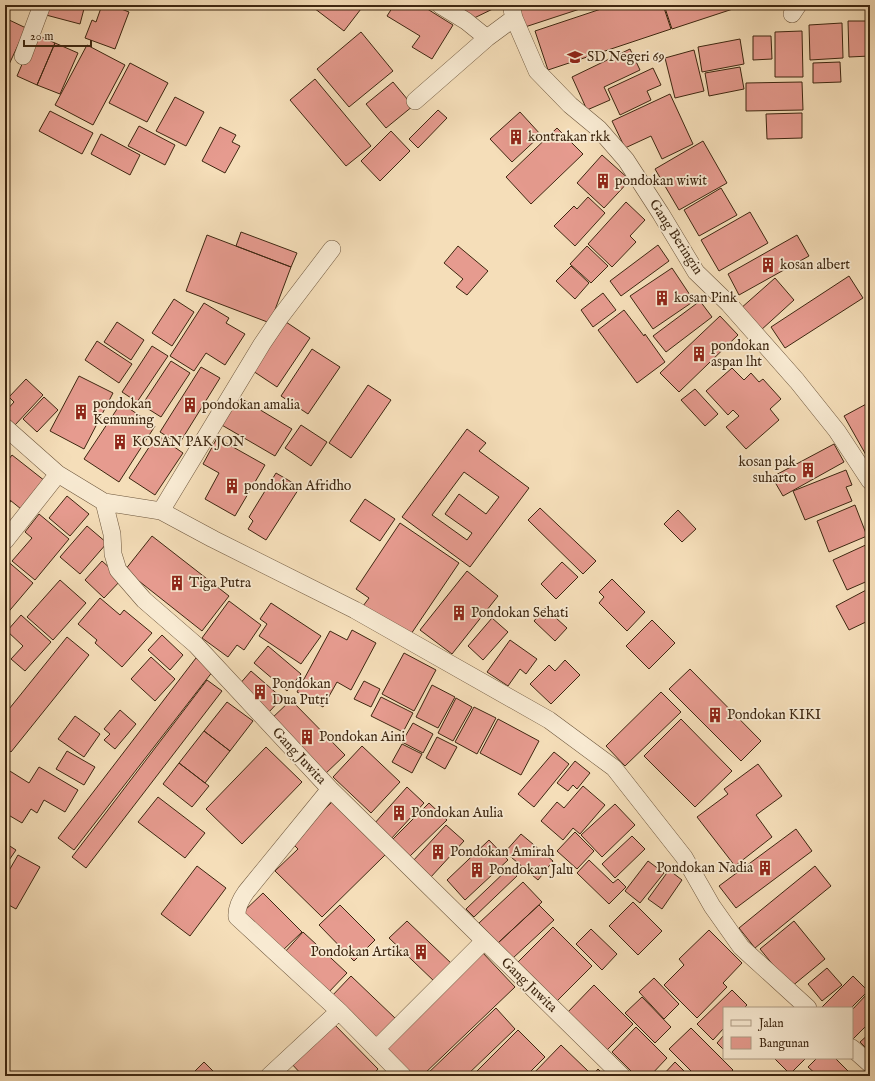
<svg xmlns="http://www.w3.org/2000/svg" width="875" height="1081" viewBox="0 0 875 1081" font-family="'IM FELL English',serif">
<style>
.building{fill:#e69b8f;stroke:#3e2711;fill-rule:evenodd}
.lines{fill:none;stroke-linecap:round;stroke-linejoin:round}
.street-casing{stroke:#6c553b;stroke-width:18}
.street{stroke:#f8ead2;stroke-width:17}
.labels{text-anchor:middle;dominant-baseline:central;stroke-width:3.5;stroke-linejoin:round;paint-order:stroke}
.poi-label{font-size:14px;fill:#3e2711;stroke:#f8ead2;text-anchor:start}
.street-label{font-size:14px;fill:#3e2711;stroke:#f8ead2}
</style>
<rect width="100%" height="100%" fill="#f5deb9"/>
<filter id="stains"><feTurbulence type="fractalNoise" baseFrequency=".005" numOctaves="4"/><feColorMatrix values="0 0 0 0 .2 0 0 0 0 .09 0 0 0 0 .02 0 0 0 .5 -.17"/></filter>
<radialGradient id="worn" r=".72"><stop offset=".6" stop-color="#630" stop-opacity="0"/><stop offset="1" stop-color="#630" stop-opacity=".3"/></radialGradient>
<path class="building" d="M49,5H85L80,24L46,15Z
M102,5H111L129,12L115,49L85,38L92,20L96,22Z
M310,5H364L344,31Z
M394,5H421L453,25L432,59L412,47L420,36L387,16Z
M463,5H501L470,20Z
M518,5H592L525,27Z
M613,5H663L671,29L548,70L535,31Z
M664,5H745L672,29Z
M837,5H862V8L837,9Z
M865,5H870V11H866Z
M5,18L26,28L5,73Z
M848,21H870V56L849,57Z
M842,23L843,58L810,60L809,25Z
M802,31L803,77H775V32Z
M361,32L393,71L349,107L317,69Z
M35,34L55,43L37,85L17,76Z
M753,36H771L772,59L753,60Z
M740,39L744,64L702,72L698,47Z
M55,43L78,53L60,94L37,85Z
M87,45L125,65L93,125L55,105Z
M630,49L640,70L604,87L610,100L587,110L572,77Z
M694,50L704,91L675,98L665,58Z
M840,62L841,82L813,83V63Z
M130,63L168,83L147,122L109,103Z
M740,67L744,89L709,96L705,73Z
M653,68L661,85L647,91L651,100L620,115L608,89Z
M315,79L371,146L346,166L290,100Z
M393,82L413,106L386,128L366,104Z
M802,82L803,110L746,111V83Z
M670,94L693,144L662,159L651,136L625,148L612,121Z
M175,97L204,112L186,146L156,131Z
M438,110L447,118L418,148L409,139Z
M50,111L93,133L82,154L39,131Z
M520,112L541,135L512,162L490,139Z
M802,113V138L767,139L766,114Z
M139,126L175,145L165,165L128,146Z
M220,127L236,135L232,142L240,146L225,173L202,161Z
M557,128L583,154L531,204L506,177Z
M391,131L410,151L380,181L361,161Z
M101,134L140,155L130,175L91,154Z
M703,141L727,183L679,210L655,169Z
M602,155L630,180L604,208L577,183Z
M721,188L737,215L699,236L684,210Z
M588,197L605,213L575,246L554,226L574,206L577,209Z
M626,202L645,220L630,236L636,242L612,267L588,244Z
M750,212L768,243L719,271L701,240Z
M241,232L297,253L291,267L236,246Z
M207,235L291,267L270,323L186,291Z
M797,235L809,256L739,295L728,274Z
M658,245L669,261L621,296L610,281Z
M458,246L488,271L467,295L456,287L463,279L444,263Z
M587,246L608,266L591,283L570,264Z
M571,266L589,283L575,299L556,281Z
M672,268L694,301L653,329L630,296Z
M849,276L863,298L785,348L771,327Z
M775,278L794,300L760,331L740,309Z
M603,293L616,310L593,327L581,310Z
M174,299L194,312L172,346L152,333Z
M700,301L712,317L666,352L653,336Z
M204,303L229,318L226,323L245,334L225,365L206,353L194,371L170,356Z
M624,310L644,336L645,334L665,362L637,383L598,330Z
M720,316L738,335L679,392L660,373Z
M283,320L310,338L277,387L250,369Z
M117,322L144,340L131,360L104,342Z
M97,341L132,364L119,383L85,360Z
M152,346L168,356L137,402L122,392Z
M312,349L340,367L308,414L281,396Z
M171,361L190,373L161,417L142,405Z
M201,367L220,378L179,444L160,432Z
M732,368L744,380L751,373L759,382L763,379L781,399L770,409L779,420L746,449L726,427L739,416L733,410L728,415L706,391Z
M79,376L113,393L84,449L50,431Z
M26,379L43,395L15,425L5,415V412L14,402L9,397Z
M368,385L391,400L351,458L329,443Z
M695,389L718,414L705,426L681,400Z
M237,396L292,429L275,456L220,424Z
M44,397L58,410L37,432L23,419Z
M870,402V453L866,455L844,416Z
M121,403L155,426L119,482L84,459Z
M301,425L327,442L311,466L285,448Z
M467,429L486,443L479,451L529,488L470,567L402,517ZM464,472L499,497L486,514L459,494L445,514L472,533L467,540L432,515Z
M157,435L183,453L155,495L129,478Z
M217,438L265,465L235,516L205,499L219,473L203,464Z
M834,444L844,462L783,496L772,477Z
M12,455L45,481L21,509L5,496V464Z
M846,470L852,485L846,487L852,501L805,520L793,491Z
M276,473L300,487L266,540L248,529L253,521L249,517Z
M5,496L11,501L5,508Z
M67,496L89,514L70,536L49,518Z
M365,499L395,519L380,541L350,521Z
M855,505L867,536L829,552L817,521Z
M540,508L596,561L583,574L528,520Z
M678,510L696,529L682,542L664,524Z
M39,514L69,539L35,580L12,561L32,538L25,532Z
M400,523L459,563L409,637L363,606L369,598L356,589Z
M87,526L107,543L80,574L60,557Z
M152,536L229,596L202,631L125,570Z
M870,543V580L847,590L833,560Z
M5,559L33,583L5,616Z
M102,561L122,579L104,598L85,580Z
M562,562L578,577L556,599L541,584Z
M467,571L498,596L452,654L420,630Z
M612,579L645,612L627,631L599,603L604,597L599,592Z
M60,580L86,603L53,640L27,617Z
M870,588V620L849,630L836,606Z
M100,598L120,615L124,610L152,633L122,667L95,643L97,640L78,624Z
M229,601L261,625L244,650L237,645L228,657L202,638Z
M271,603L321,636L301,664L259,636L267,624L260,619Z
M545,608L567,628L555,641L534,621Z
M21,615L51,642L25,671L11,659L23,646L7,631Z
M492,618L508,632L483,660L468,646Z
M652,620L675,643L649,669L626,646Z
M352,630L376,643L351,690L337,682L323,707L297,692L330,631L347,640Z
M162,635L183,655L170,670L148,650Z
M67,637L89,655L11,752L5,747V714Z
M510,640L537,659L526,674L520,669L508,686L487,672Z
M268,646L301,674L287,691L254,663Z
M404,653L436,670L414,711L382,694Z
M151,657L175,679L155,701L131,679Z
M196,658L213,671L74,850L58,838Z
M565,660L580,675L551,704L530,684L549,665L555,671Z
M690,669L761,741L741,761L669,689Z
M251,671L282,698L269,712L238,686Z
M207,680L222,691L86,868L72,857Z
M364,681L380,689L371,707L354,699Z
M432,685L455,697L438,728L416,717Z
M661,692L681,712L625,766L606,746Z
M381,697L413,713L403,732L371,716Z
M456,698L472,707L453,741L438,733Z
M291,700L345,755L324,775L270,720Z
M227,702L253,721L230,751L204,731Z
M474,707L496,718L477,754L455,742Z
M120,710L136,724L115,749L104,740L110,734L104,729Z
M75,716L100,734L84,757L58,739Z
M498,719L539,741L521,775L480,753Z
M681,719L732,771L695,807L644,756Z
M413,723L433,734L423,753L402,742Z
M204,731L230,751L205,783L179,763Z
M437,737L457,747L445,769L426,758Z
M402,744L422,754L412,773L392,762Z
M362,746L400,782L371,813L333,777Z
M266,747L302,782L242,844L206,809Z
M67,751L95,767L84,785L56,769Z
M554,752L569,764L534,807L518,794Z
M575,761L590,773L577,789L573,785L568,791L557,783Z
M179,763L209,786L192,807L163,784Z
M758,764L782,796L756,815L772,837L735,866L697,817L728,794L724,789Z
M39,767L78,790L65,812L44,800L37,813L31,809L22,823L5,813V768L29,783Z
M583,786L605,805L580,834L573,828L563,840L541,821L557,802L564,808Z
M407,787L424,803L390,840L374,824Z
M158,797L205,833L185,858L138,822Z
M332,802L385,855L322,917L275,871L298,849L291,842Z
M429,803L447,820L409,857L392,840Z
M615,804L635,825L602,857L581,835Z
M446,825L464,841L430,878L412,862Z
M796,829L812,851L736,908L719,886Z
M575,832L594,851L577,869L557,851Z
M521,834L553,861L538,880L505,852Z
M632,836L645,849L615,878L602,864Z
M489,840L508,860L465,900L447,880Z
M5,843L16,850L5,866Z
M18,855L40,867L16,909L5,903V873L7,874Z
M589,860L613,883L618,879L626,887L609,904L577,873Z
M648,861L664,873L640,903L625,891Z
M197,866L226,888L190,936L161,914Z
M815,866L831,886L755,948L739,928Z
M509,868L517,876L474,917L466,909Z
M669,870L682,880L662,909L648,899Z
M523,882L542,902L498,943L479,923Z
M263,893L302,932L282,951L243,912Z
M633,902L662,931L638,955L609,926Z
M340,905L375,940L354,961L319,925Z
M539,905L554,920L513,958L498,943Z
M407,921L453,965L436,983L389,938Z
M794,921L825,959L791,987L760,949Z
M553,927L592,966L555,1003L516,964Z
M591,929L617,954L602,970L576,944Z
M709,930L742,963L723,983L727,987L697,1018L664,985L684,965L679,959Z
M303,932L347,973L327,994L284,953Z
M482,952L515,987L422,1076H414L385,1046Z
M827,968L842,985L822,1001L808,984Z
M351,976L396,1019L375,1041L330,998Z
M853,976L868,991L851,1008H821Z
M654,978L679,1004L664,1019L639,992Z
M594,985L633,1024L605,1052L566,1014Z
M732,990L747,1005L744,1008H724V1028L713,1040L697,1024Z
M867,994L870,996V1022L852,1040V1010Z
M642,997L671,1027L655,1043L625,1013Z
M496,1008L515,1029L466,1076H425Z
M332,1022L378,1069L372,1076H303L290,1062Z
M636,1027L667,1058L650,1076H636L612,1052Z
M691,1028L733,1070L727,1076H696L669,1049Z
M518,1030L545,1057L526,1076H472Z
M870,1033V1052L860,1042Z
M724,1035V1050L717,1043Z
M561,1045L588,1071L583,1076H531Z
M774,1058H806L790,1074Z
M817,1058H835L853,1076H818L808,1067Z
M204,1062L218,1076H190Z
M675,1062L689,1076H662Z
M598,1069L605,1076H592Z"/>
<g class="lines">
<defs>
<path id="street" d="M440,5L466,21L487,38
M511,5L514,18L537,71L570,105L599,129L626,160L661,214L696,272L729,304L797,381L837,431L870,481
M792,14L798,5
M23,56L42,5
M415,101L487,38L514,18
M5,427L58,474L104,502L112,534L113,554L118,570L144,600L196,645L330,789L622,1076
M104,502L161,511L213,539L355,610L549,720L614,768L684,857L712,906L741,947L808,1008
M161,511L262,344L281,316L332,249
M5,541L58,474
M330,789L246,892C241,899 236,908 237,917L339,1011L403,1076
M852,1048L870,1064
M376,1049L484,941
M269,1076L339,1011"/>
</defs>
<use href="#street" class="street-casing"/>
<use href="#street" class="street"/>
</g>
<defs>
<symbol id="school-bare" viewBox="-9 -9 18 18"><path d="M0-5L7-2L0 1L-7-2ZM-4 1L0 2.5L4 1V4Q0 6-4 4Z" fill="#8f2418" stroke="#f8ead2" stroke-width="2.5" paint-order="stroke"/></symbol>
<symbol id="building-bare" viewBox="-9 -9 18 18"><path d="M-4-6H4V6H1V3H-1V6H-4ZM-2.5-4.3h1.7v1.8h-1.7ZM.8-4.3h1.7v1.8H.8ZM-2.5-1h1.7V.8h-1.7ZM.8-1h1.7V.8H.8Z" fill="#8f2418" stroke="#f8ead2" stroke-width="2.5" paint-order="stroke"/></symbol>
</defs>
<g fill-rule="evenodd">
<use href="#school-bare" x="564" y="46" width="22" height="22"/>
<use href="#building-bare" x="505" y="126" width="22" height="22"/>
<use href="#building-bare" x="592" y="170" width="22" height="22"/>
<use href="#building-bare" x="757" y="254" width="22" height="22"/>
<use href="#building-bare" x="651" y="287" width="22" height="22"/>
<use href="#building-bare" x="688" y="343" width="22" height="22"/>
<use href="#building-bare" x="179" y="394" width="22" height="22"/>
<use href="#building-bare" x="70" y="401" width="22" height="22"/>
<use href="#building-bare" x="109" y="431" width="22" height="22"/>
<use href="#building-bare" x="797" y="459" width="22" height="22"/>
<use href="#building-bare" x="221" y="475" width="22" height="22"/>
<use href="#building-bare" x="166" y="572" width="22" height="22"/>
<use href="#building-bare" x="448" y="602" width="22" height="22"/>
<use href="#building-bare" x="249" y="681" width="22" height="22"/>
<use href="#building-bare" x="704" y="704" width="22" height="22"/>
<use href="#building-bare" x="296" y="726" width="22" height="22"/>
<use href="#building-bare" x="388" y="802" width="22" height="22"/>
<use href="#building-bare" x="427" y="841" width="22" height="22"/>
<use href="#building-bare" x="754" y="857" width="22" height="22"/>
<use href="#building-bare" x="466" y="859" width="22" height="22"/>
<use href="#building-bare" x="410" y="941" width="22" height="22"/>
</g>
<g class="labels">
<g class="poi-label">
<text x="587" y="57">SD Negeri 69</text>
<text x="528" y="137">kontrakan rkk</text>
<text x="615" y="181">pondokan wiwit</text>
<text x="780" y="265">kosan albert</text>
<text x="674" y="298">kosan Pink</text>
<text x="711" y="346">pondokan<tspan x="711" dy="16">aspan lht</tspan></text>
<text x="93" y="404">pondokan<tspan x="93" dy="16">Kemuning</tspan></text>
<text x="202" y="405">pondokan amalia</text>
<text x="132" y="442">KOSAN PAK JON</text>
<text x="796" y="462" text-anchor="end">kosan pak<tspan x="796" dy="16">suharto</tspan></text>
<text x="244" y="486">pondokan Afridho</text>
<text x="189" y="583">Tiga Putra</text>
<text x="471" y="613">Pondokan Sehati</text>
<text x="272" y="684">Pondokan<tspan x="272" dy="16">Dua Putri</tspan></text>
<text x="727" y="715">Pondokan KIKI</text>
<text x="319" y="737">Pondokan Aini</text>
<text x="411" y="813">Pondokan Aulia</text>
<text x="450" y="852">Pondokan Amirah</text>
<text x="753" y="868" text-anchor="end">Pondokan Nadia</text>
<text x="489" y="870">Pondokan Jalu</text>
<text x="409" y="952" text-anchor="end">Pondokan Artika</text>
</g>
<g class="street-label">
<text transform="translate(676 237) rotate(57)">Gang Beringin</text>
<text transform="translate(299 756) rotate(47)">Gang Juwita</text>
<text transform="translate(529 985) rotate(44)">Gang Juwita</text>
</g>
</g>
<rect width="875" height="1081" fill="none" stroke="#f5deb9" stroke-width="20"/>
<rect x="6" y="6" width="863" height="1069" fill="none" stroke="#3e2711" stroke-width="2"/>
<rect x="10" y="10" width="855" height="1061" fill="none" stroke="#3e2711"/>
<rect x="723" y="1007" width="130" height="52" fill="#f8ead2" stroke="#ae9c85"/>
<rect x="731" y="1020" width="20" height="6" fill="#f8ead2" stroke="#ae9c85"/>
<text x="759" y="1027" font-size="12" fill="#3e2711">Jalan</text>
<rect x="731" y="1037" width="20" height="12" fill="#e69b8f" stroke="#ae9c85"/>
<text x="759" y="1047" font-size="12" fill="#3e2711">Bangunan</text>
<path d="M24 40v6h67v-6" fill="none" stroke="#3e2711" stroke-width="2"/>
<text x="30" y="40" font-size="12" fill="#3e2711" stroke="#f8ead2" stroke-width="3" paint-order="stroke">20 m</text>
<rect width="100%" height="100%" filter="url(#stains)"/>
<rect width="100%" height="100%" fill="url(#worn)"/>
</svg>
